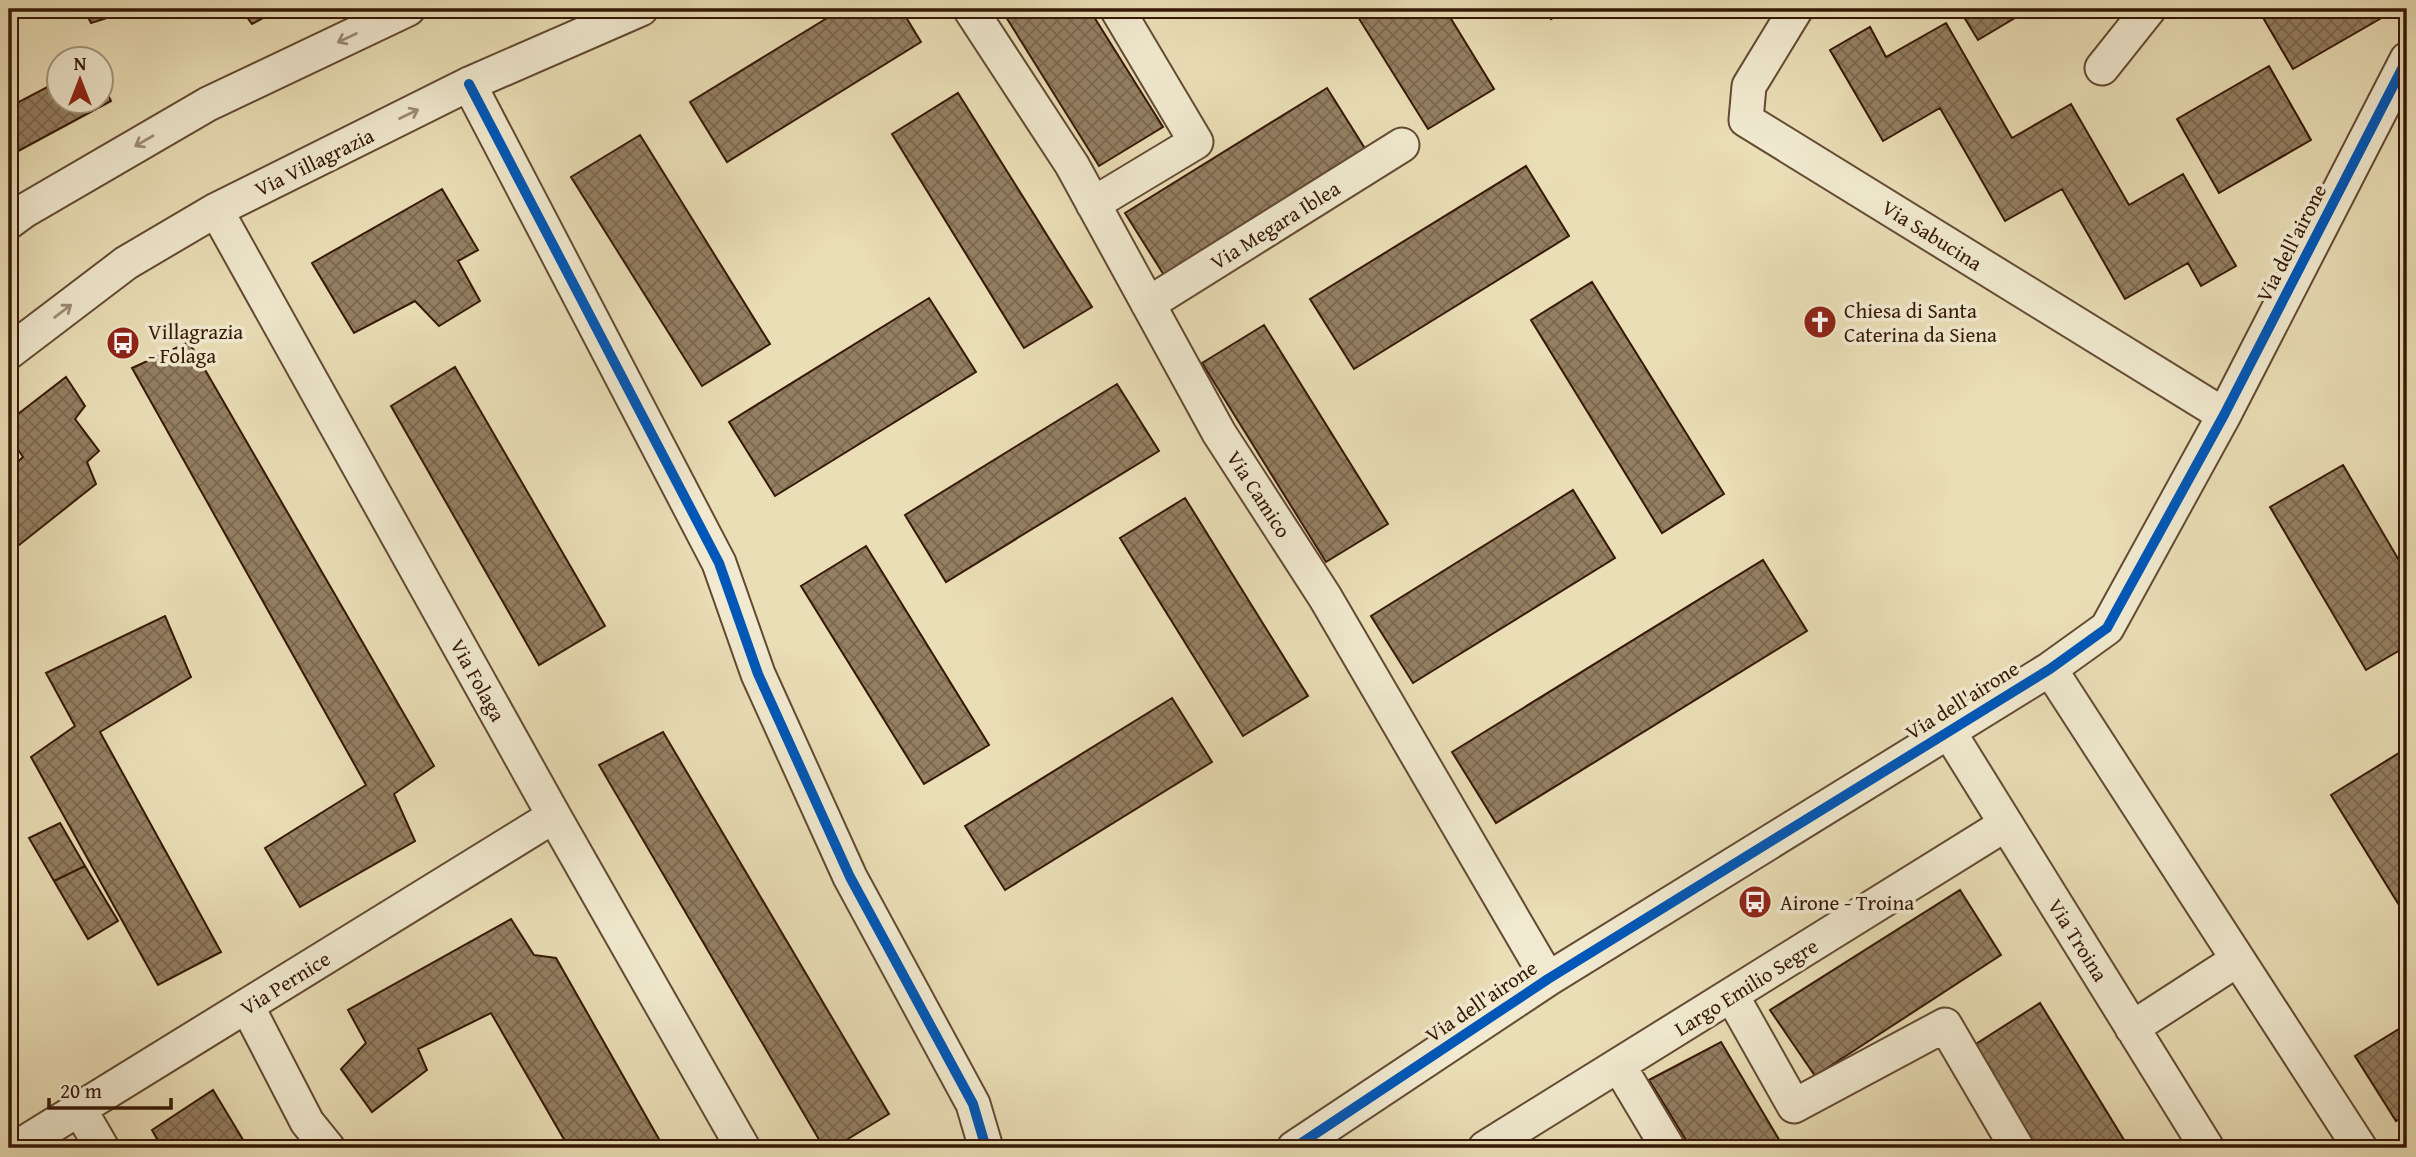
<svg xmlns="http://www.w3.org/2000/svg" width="2416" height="1157" viewBox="0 0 2416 1157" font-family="'Gentium Book Plus',serif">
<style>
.building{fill:url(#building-cross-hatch);stroke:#361806;stroke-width:2}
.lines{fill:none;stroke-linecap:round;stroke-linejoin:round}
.street-casing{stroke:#634a32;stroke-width:37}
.street{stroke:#f1ead0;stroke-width:33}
.cycleway-casing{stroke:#f1ead0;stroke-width:15}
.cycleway{stroke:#0057b8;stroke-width:10}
.oneway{stroke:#9d8c75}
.labels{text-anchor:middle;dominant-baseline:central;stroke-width:7;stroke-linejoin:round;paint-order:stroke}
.street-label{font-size:21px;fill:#361806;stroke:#f1ead0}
.poi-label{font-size:21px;fill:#361806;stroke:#f1ead0;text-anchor:start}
</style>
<defs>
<pattern id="building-cross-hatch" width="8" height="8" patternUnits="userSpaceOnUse" patternTransform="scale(1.75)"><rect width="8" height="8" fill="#947f62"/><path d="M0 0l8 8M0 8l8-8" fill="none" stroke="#7a674f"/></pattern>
</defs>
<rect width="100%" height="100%" fill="#eadeb6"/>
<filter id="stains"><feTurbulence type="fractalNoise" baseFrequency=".00286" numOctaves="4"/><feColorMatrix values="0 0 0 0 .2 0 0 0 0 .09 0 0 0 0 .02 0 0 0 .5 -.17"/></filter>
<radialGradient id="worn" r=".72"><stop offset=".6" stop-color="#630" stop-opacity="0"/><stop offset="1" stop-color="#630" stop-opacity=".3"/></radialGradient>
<path class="building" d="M84,9H135L91,23Z
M241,9H280L252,24Z
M842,9H901L921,42L727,162L690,102Z
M1001,9H1089L1163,127L1099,166Z
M1353,9H1445L1494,89L1428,129Z
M1545,9H1567L1551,19Z
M1959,9H2030L1978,40Z
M2258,9H2381L2385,16L2293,69Z
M1946,23L2012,138L2071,104L2129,205L2183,174L2236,266L2201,286L2188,263L2125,299L2062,189L2005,221L1940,108L1883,141L1830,50L1870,27L1886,57Z
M2269,66L2311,140L2219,193L2177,119Z
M57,82L60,85V102H102V82L111,101L9,156V107Z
M1327,88L1369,155L1167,280L1125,213Z
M958,93L1092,307L1024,348L892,134Z
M640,135L770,344L702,386L571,177Z
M1526,166L1569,236L1354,369L1310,299Z
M442,189L478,250L458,261L480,301L439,326L415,301L354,333L312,263Z
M1592,282L1724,494L1662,533L1531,320Z
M929,298L976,372L775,496L729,422Z
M1264,325L1388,524L1326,562L1202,363Z
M189,342L434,766L394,794L415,841L300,907L265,848L366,785L132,368Z
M455,367L605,626L539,665L391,406Z
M66,377L85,406L75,419L99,451L87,462L96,484L9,553V470L23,457L9,436V421Z
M1117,384L1159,451L946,582L905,515Z
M2343,465L2407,574V646L2366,670L2270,507Z
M1573,490L1615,558L1413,683L1371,616Z
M1185,498L1308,696L1243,736L1120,538Z
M866,546L989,745L924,784L801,586Z
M1763,560L1807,631L1496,823L1452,752Z
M165,616L191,677L100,732L221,952L158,985L31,757L75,726L46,673Z
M1172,698L1212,762L1005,890L965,826Z
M663,732L889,1114L833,1148H824L599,765Z
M2407,748V918L2331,795Z
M60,823L85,866L54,881L29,838Z
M85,866L118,921L88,939L54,881Z
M1960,890L2001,955L1815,1076L1770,1010Z
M511,919L534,955L556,958L664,1148H569L491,1013L418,1049L427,1070L372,1112L341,1069L366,1043L348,1010Z
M2040,1003L2129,1148H2033L1968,1049Z
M2407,1024V1114L2396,1121L2355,1056Z
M1721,1042L1784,1148H1691L1649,1080Z
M213,1090L248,1148H162L152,1130Z"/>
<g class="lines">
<defs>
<path id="street" d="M970,9L1072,165L1219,433L1325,597L1548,979
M1796,9L1749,86L1746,120L2224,415
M2102,68L2149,9
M469,84L719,563L758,674L850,877L973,1104L986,1148
M1093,204L1196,142L1117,9
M216,210L554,816L743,1148
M9,222L24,211L208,104L408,9
M1148,304L1402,145
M9,352L126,263L216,210L469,84L641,9
M2050,669L2360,1148
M1949,732L2207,1148
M1732,996L1794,1106L1945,1025L2017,1148
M247,1006L307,1122L328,1148
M2132,1028L2237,960
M1619,1066L1668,1148
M80,1110L102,1148
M16,1148L554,816
M1294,1148L1548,979L2050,669L2107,628L2224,415L2407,59
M1485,1148L2006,824"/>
</defs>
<use href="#street" class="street-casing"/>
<use href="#street" class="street"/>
<defs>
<path id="cycleway" d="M469,84L719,563L758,674L850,877L973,1104L986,1148
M1294,1148L1548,979L2050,669L2107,628L2224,415L2407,59"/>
</defs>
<use href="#cycleway" class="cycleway-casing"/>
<use href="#cycleway" class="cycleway"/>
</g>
<defs><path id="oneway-shaft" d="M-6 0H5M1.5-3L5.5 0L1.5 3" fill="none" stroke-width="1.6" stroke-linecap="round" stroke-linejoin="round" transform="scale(1.75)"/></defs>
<g class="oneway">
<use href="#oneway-shaft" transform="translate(347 38) rotate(154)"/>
<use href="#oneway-shaft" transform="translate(409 114) rotate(-26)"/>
<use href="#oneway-shaft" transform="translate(144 141) rotate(150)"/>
<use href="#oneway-shaft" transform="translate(63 311) rotate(-37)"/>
</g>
<defs>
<symbol id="church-disc" viewBox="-11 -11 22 22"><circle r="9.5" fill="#8f2418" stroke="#f1ead0"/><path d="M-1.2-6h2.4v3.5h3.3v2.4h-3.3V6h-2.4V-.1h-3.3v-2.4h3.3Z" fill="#fff"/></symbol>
<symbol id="bus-disc" viewBox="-11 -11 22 22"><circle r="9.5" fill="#8f2418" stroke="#f1ead0"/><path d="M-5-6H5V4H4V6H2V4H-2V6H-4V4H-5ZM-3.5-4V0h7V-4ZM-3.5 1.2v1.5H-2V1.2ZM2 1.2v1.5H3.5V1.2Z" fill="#fff"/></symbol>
</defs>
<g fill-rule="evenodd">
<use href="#church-disc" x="1801" y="303" width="38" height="38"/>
<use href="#bus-disc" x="104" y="324" width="38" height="38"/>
<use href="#bus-disc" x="1736" y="883" width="38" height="38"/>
</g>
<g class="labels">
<g class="street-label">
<text transform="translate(314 162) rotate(-26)">Via Villagrazia</text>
<text transform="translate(1275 225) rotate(-32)">Via Megara Iblea</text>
<text transform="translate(1932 235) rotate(32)">Via Sabucina</text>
<text transform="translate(2291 243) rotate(-63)">Via dell'airone</text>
<text transform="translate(1259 494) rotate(57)">Via Camico</text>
<text transform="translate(478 680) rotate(61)">Via Folaga</text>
<text transform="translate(1962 700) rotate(-32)">Via dell'airone</text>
<text transform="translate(2078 940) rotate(58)">Via Troina</text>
<text transform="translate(285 983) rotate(-32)">Via Pernice</text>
<text transform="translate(1746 987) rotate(-32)">Largo Emilio Segre</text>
<text transform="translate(1481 1001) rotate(-34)">Via dell'airone</text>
</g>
<g class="poi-label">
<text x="1844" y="310">Chiesa di Santa<tspan x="1844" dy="24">Caterina da Siena</tspan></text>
<text x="148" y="331">Villagrazia<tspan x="148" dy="24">- Folaga</tspan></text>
<text x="1780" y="902">Airone - Troina</text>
</g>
</g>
<rect width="2416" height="1157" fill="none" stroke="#eadeb6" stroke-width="35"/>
<rect x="10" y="10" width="2395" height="1136" fill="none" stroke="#361806" stroke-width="3.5"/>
<rect x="18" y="18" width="2381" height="1122" fill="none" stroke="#361806" stroke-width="2"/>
<g transform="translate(80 80)"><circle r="33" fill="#f1ead0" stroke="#a6967f" stroke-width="2"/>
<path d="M0-5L12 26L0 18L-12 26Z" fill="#8f2418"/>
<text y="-10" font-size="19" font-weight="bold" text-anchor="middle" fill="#361806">N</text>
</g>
<path d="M49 1098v10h122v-10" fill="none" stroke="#361806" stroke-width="3.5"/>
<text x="60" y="1098" font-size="21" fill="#361806" stroke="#f1ead0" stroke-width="5" paint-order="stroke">20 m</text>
<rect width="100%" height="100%" filter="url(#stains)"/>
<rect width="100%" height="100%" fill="url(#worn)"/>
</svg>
